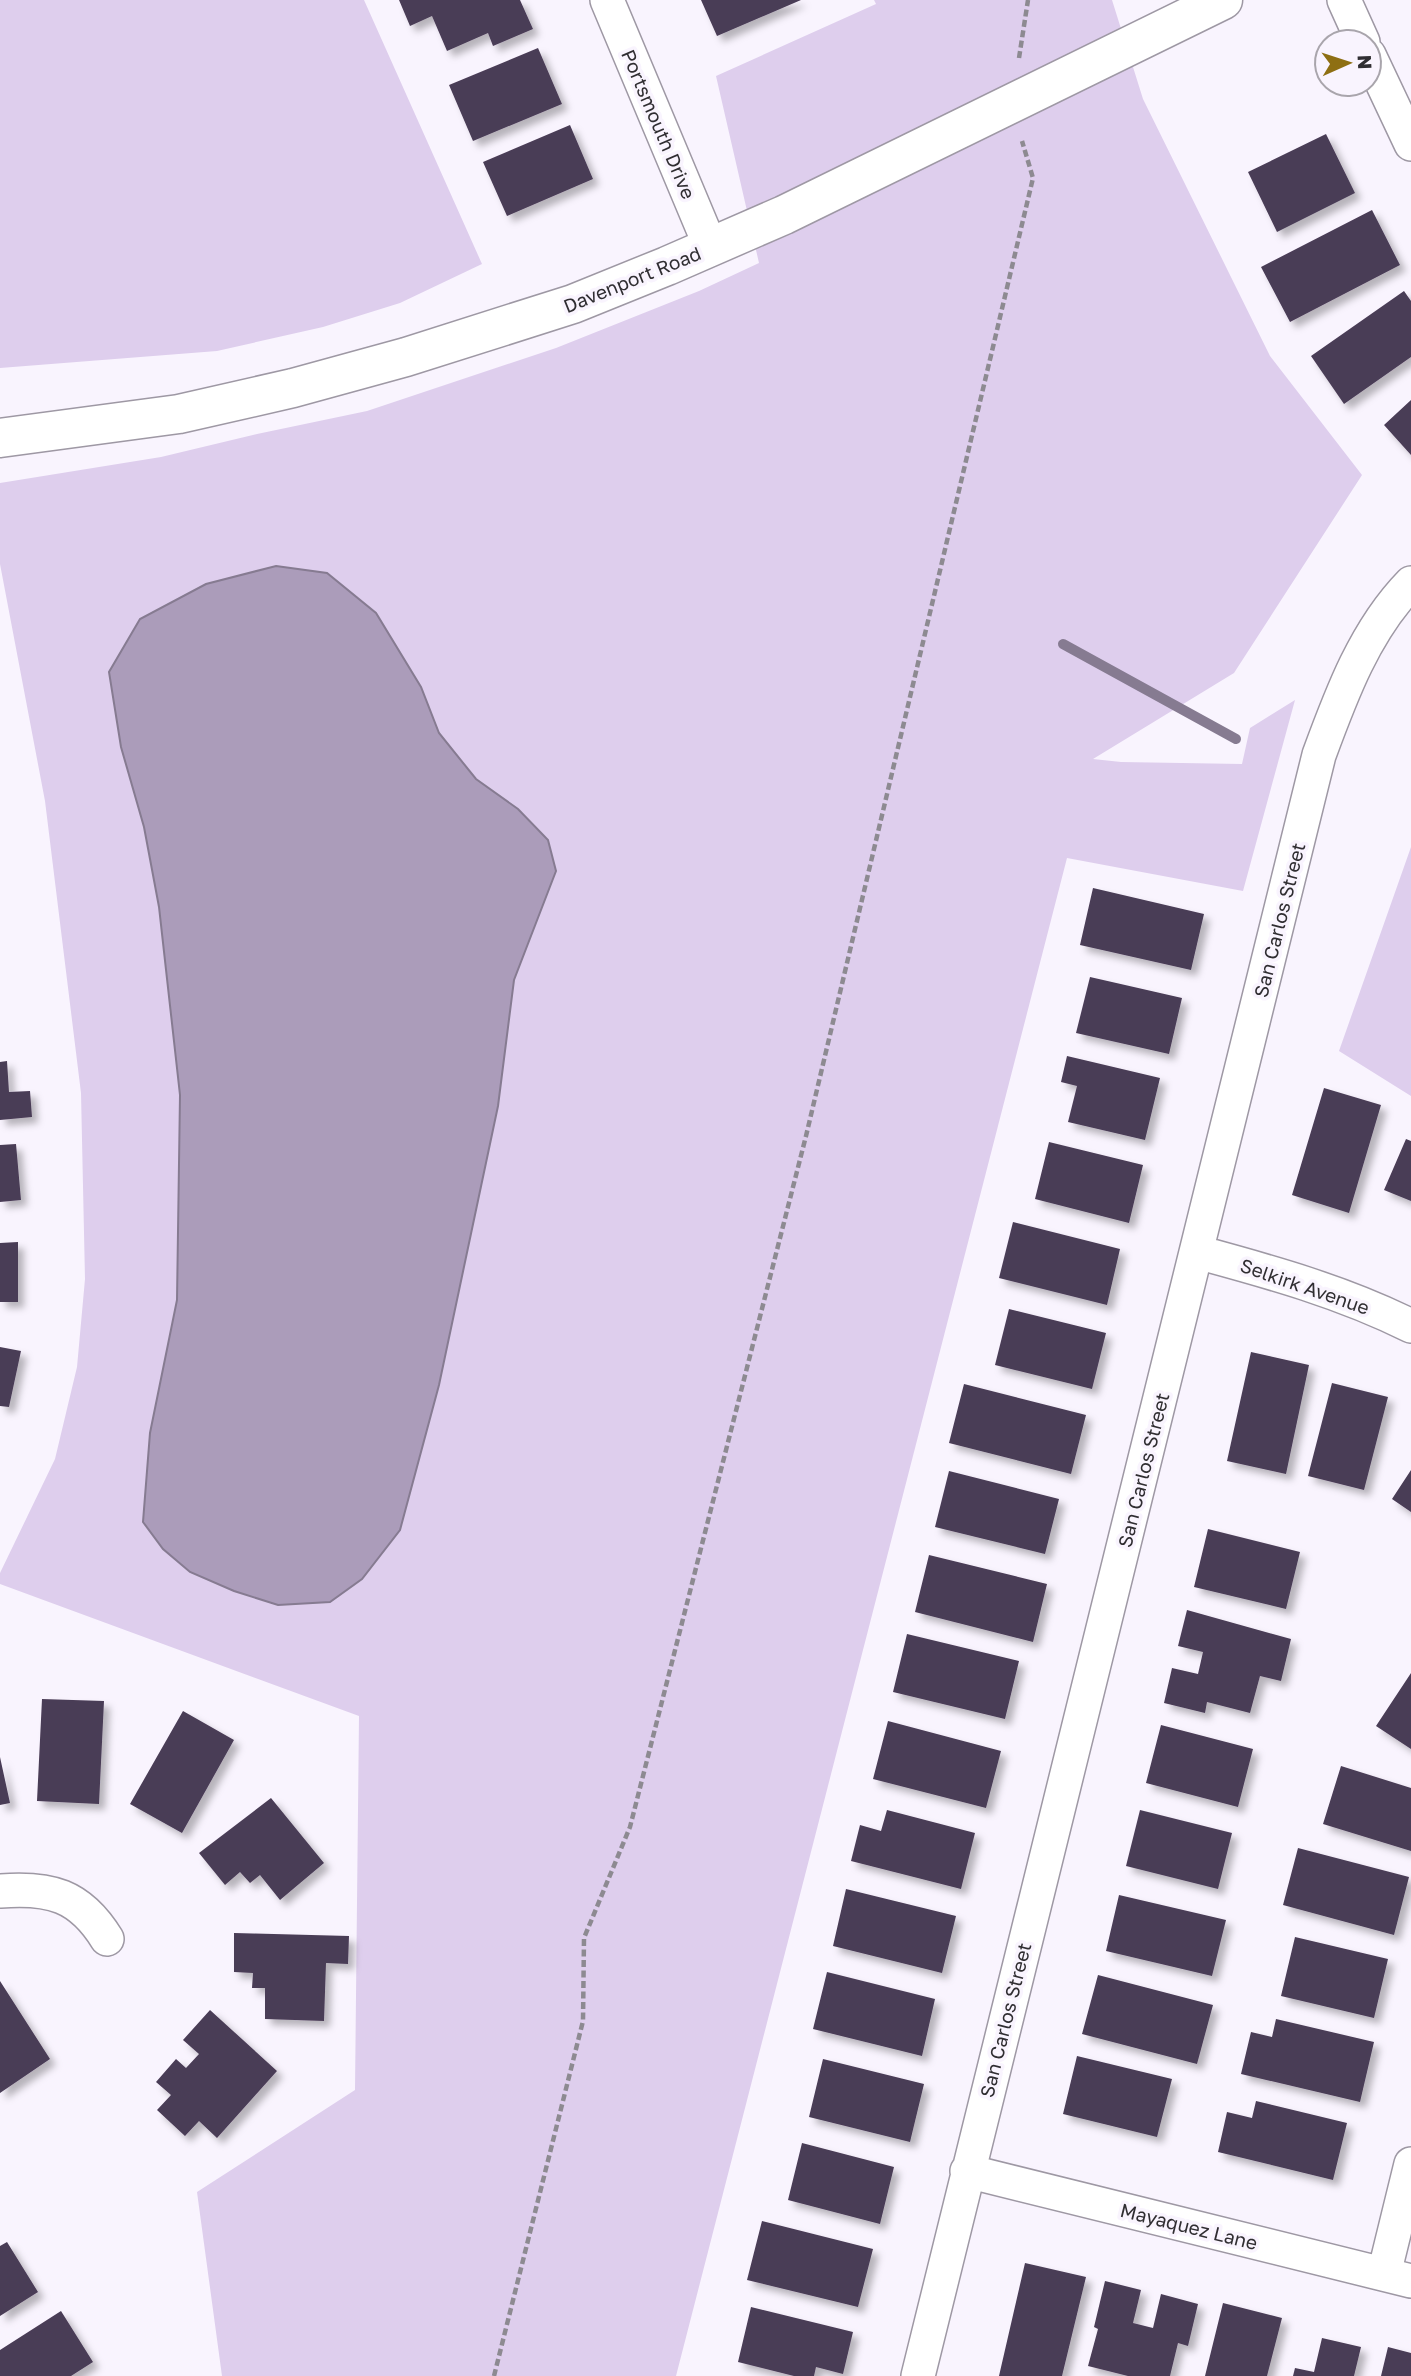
<svg xmlns="http://www.w3.org/2000/svg" width="1411" height="2376" viewBox="0 0 1411 2376" font-family="'Golos Text',sans-serif">
<style>
.green{fill:#deceed;fill-rule:evenodd}
.water{fill:#ab9cba;stroke:#867b91;stroke-width:2}
.lines{fill:none;stroke-linecap:round;stroke-linejoin:round}
.stream{stroke:#867b91;stroke-width:10}
.building{fill:#4a3c56;filter:url(#shadow)}
.street-casing{stroke:#9e98a4;stroke-width:36}
.secondary-casing{stroke:#9e98a4;stroke-width:41}
.path{stroke:#8d8a91;stroke-width:4.5;stroke-dasharray:7 3.5;stroke-linecap:butt}
.street{stroke:#fff;stroke-width:33}
.secondary{stroke:#fff;stroke-width:38}
.labels{text-anchor:middle;dominant-baseline:central;stroke-width:7;stroke-linejoin:round;paint-order:stroke}
.street-label{font-size:19px;fill:#302e32;stroke:#f9f4fe}
</style>
<defs>
<filter id="shadow"><feDropShadow dx="6" dy="6" stdDeviation="3.5" flood-color="#0004"/></filter>
</defs>
<rect width="100%" height="100%" fill="#f9f4fe"/>
<path class="green" d="M0,0H364L482,264L400,303L323,327L217,351L0,368Z
M874,0H1112L1143,99L1270,356L1362,475L1234,673L1093,759L1121,762L1242,764L1250,728L1295,700L1243,891L1067,858L676,2376H222L197,2192L355,2090L359,1716L0,1584V1573L55,1459L77,1367L85,1279L81,1093L45,801L0,564V483L161,457L257,434L367,411L556,348L699,291L759,263L716,76L876,4ZM276,566L421,687L439,733L476,779L518,809L556,871L514,980L498,1106L439,1385L400,1530L278,1605L234,1591L190,1572L150,1433L177,1300L180,1095L159,907L144,827L121,747L109,672L140,619L206,584Z
M1411,847V1096L1339,1051Z"/>
<path class="water" d="M276,566L327,573L376,613L421,687L439,733L476,779L518,809L548,840L556,871L514,980L498,1106L439,1385L400,1530L362,1579L330,1602L278,1605L234,1591L190,1572L163,1549L143,1522L150,1433L177,1300L180,1095L159,907L144,827L121,747L109,672L140,619L206,584Z"/>
<g class="lines">
<path class="stream" d="M1063,644L1236,739"/>
</g>
<path class="building" d="M399,0H520L533,29L493,46L488,33L447,51L432,16L410,26Z
M701,0H801L717,36Z
M538,48L562,104L473,141L449,85Z
M570,125L593,179L507,216L483,162Z
M1326,134L1355,193L1277,232L1248,172Z
M1372,210L1400,265L1290,322L1261,267Z
M1404,291L1411,301V357L1344,404L1311,356Z
M1411,400V455L1384,425Z
M1093,888L1204,914L1191,970L1080,945Z
M1090,977L1182,998L1169,1054L1076,1033Z
M1067,1056L1160,1078L1145,1140L1068,1122L1077,1086L1061,1082Z
M7,1061L9,1092L30,1091L32,1117L0,1120V1062Z
M1324,1088L1381,1105L1349,1213L1292,1195Z
M1406,1139L1411,1141V1201L1384,1190Z
M1049,1142L1143,1165L1129,1223L1035,1199Z
M16,1144L21,1200L0,1202V1145Z
M1013,1222L1120,1249L1107,1305L999,1278Z
M18,1242V1302H0V1243Z
M1009,1309L1106,1333L1092,1389L995,1365Z
M0,1347L21,1351L9,1407L0,1406Z
M1251,1352L1309,1365L1286,1474L1227,1461Z
M1332,1383L1388,1397L1364,1490L1308,1476Z
M964,1384L1086,1415L1071,1474L949,1443Z
M1411,1470V1512L1392,1499Z
M949,1471L1059,1499L1045,1554L935,1527Z
M1208,1529L1300,1552L1286,1609L1194,1587Z
M929,1555L1047,1584L1033,1642L915,1612Z
M1187,1610L1291,1639L1281,1681L1260,1676L1250,1713L1207,1702L1205,1713L1164,1703L1172,1668L1198,1674L1203,1652L1178,1646Z
M907,1634L1019,1661L1005,1719L893,1692Z
M1411,1673V1749L1376,1726Z
M42,1699L104,1701L99,1804L37,1801Z
M183,1711L234,1740L182,1833L130,1804Z
M888,1721L1001,1751L986,1808L873,1779Z
M1161,1725L1253,1749L1238,1807L1146,1783Z
M0,1757L10,1803L0,1805Z
M1341,1766L1411,1788V1851L1323,1824Z
M271,1798L324,1863L280,1900L260,1875L250,1883L240,1872L225,1885L199,1853Z
M887,1810L975,1833L961,1889L851,1861L860,1825L881,1831Z
M1140,1810L1232,1833L1218,1889L1126,1866Z
M1298,1848L1409,1877L1394,1935L1283,1905Z
M846,1889L956,1916L942,1973L833,1946Z
M1119,1895L1226,1920L1212,1976L1106,1951Z
M234,1933L349,1936L348,1964L326,1963L324,2021L265,2019V1988H252L253,1973L234,1972Z
M1295,1937L1388,1959L1374,2018L1281,1996Z
M827,1972L935,1999L922,2056L813,2029Z
M1098,1975L1213,2005L1197,2064L1082,2034Z
M0,1981L50,2059L0,2093Z
M210,2010L277,2071L217,2138L199,2121L185,2136L157,2110L171,2095L156,2082L176,2059L186,2068L199,2054L183,2040Z
M1276,2019L1374,2042L1360,2102L1241,2074L1251,2032L1272,2037Z
M1077,2056L1172,2079L1157,2137L1063,2114Z
M823,2059L924,2084L910,2142L809,2117Z
M1256,2101L1347,2123L1333,2180L1218,2152L1227,2112L1252,2118Z
M802,2143L894,2167L880,2224L788,2200Z
M762,2221L873,2249L858,2307L747,2280Z
M7,2242L38,2292L0,2316V2246Z
M1025,2263L1086,2277L1062,2376H999Z
M1105,2281L1141,2290L1133,2323L1153,2328L1161,2294L1198,2304L1188,2346L1178,2343L1170,2376H1128L1088,2366L1098,2329L1094,2327Z
M1223,2303L1282,2318L1267,2376H1205Z
M751,2307L853,2332L843,2374L816,2367L814,2376H794L738,2362Z
M61,2311L93,2362L71,2376H0V2350Z
M1322,2338L1361,2347L1354,2376H1293L1295,2368L1314,2372Z
M1388,2347L1411,2353V2376H1381Z"/>
<g class="lines">
<defs>
<path id="street" d="M607,0L711,248
M1344,0L1363,42
M1369,55L1411,144
M1197,1252C1271,1272 1343,1292 1411,1326
M0,1891C50,1887 80,1895 107,1939
M967,2171L1411,2281
M1384,2274L1411,2164
M918,2376L1319,755C1341,695 1365,630 1411,583"/>
<path id="secondary" d="M0,438L179,414L293,388L406,357L573,304L667,266L784,215L1223,0"/>
</defs>
<use href="#street" class="street-casing"/>
<use href="#secondary" class="secondary-casing"/>
<path class="path" d="M1019,58L1028,0
M494,2376L583,2021L584,1938L630,1827L806,1136L1033,178L1022,141"/>
<use href="#street" class="street"/>
<use href="#secondary" class="secondary"/>
</g>
<g class="labels">
<g class="street-label">
<text transform="translate(659 124) rotate(67)">Portsmouth Drive</text>
<text transform="translate(632 279) rotate(-22)">Davenport Road</text>
<text transform="translate(1279 920) rotate(-76)">San Carlos Street</text>
<text transform="translate(1305 1286) rotate(19)">Selkirk Avenue</text>
<text transform="translate(1143 1470) rotate(-76)">San Carlos Street</text>
<text transform="translate(1005 2020) rotate(-76)">San Carlos Street</text>
<text transform="translate(1189 2226) rotate(14)">Mayaquez Lane</text>
</g>
</g>
<g transform="translate(1348 63) rotate(87)"><circle r="33" fill="#f9f4fe" stroke="#a9a5ac" stroke-width="2"/>
<path d="M0-5L12 26L0 18L-12 26Z" fill="#8e6f13"/>
<text y="-10" font-size="19" font-weight="bold" text-anchor="middle" fill="#302e32">N</text>
</g>
</svg>
